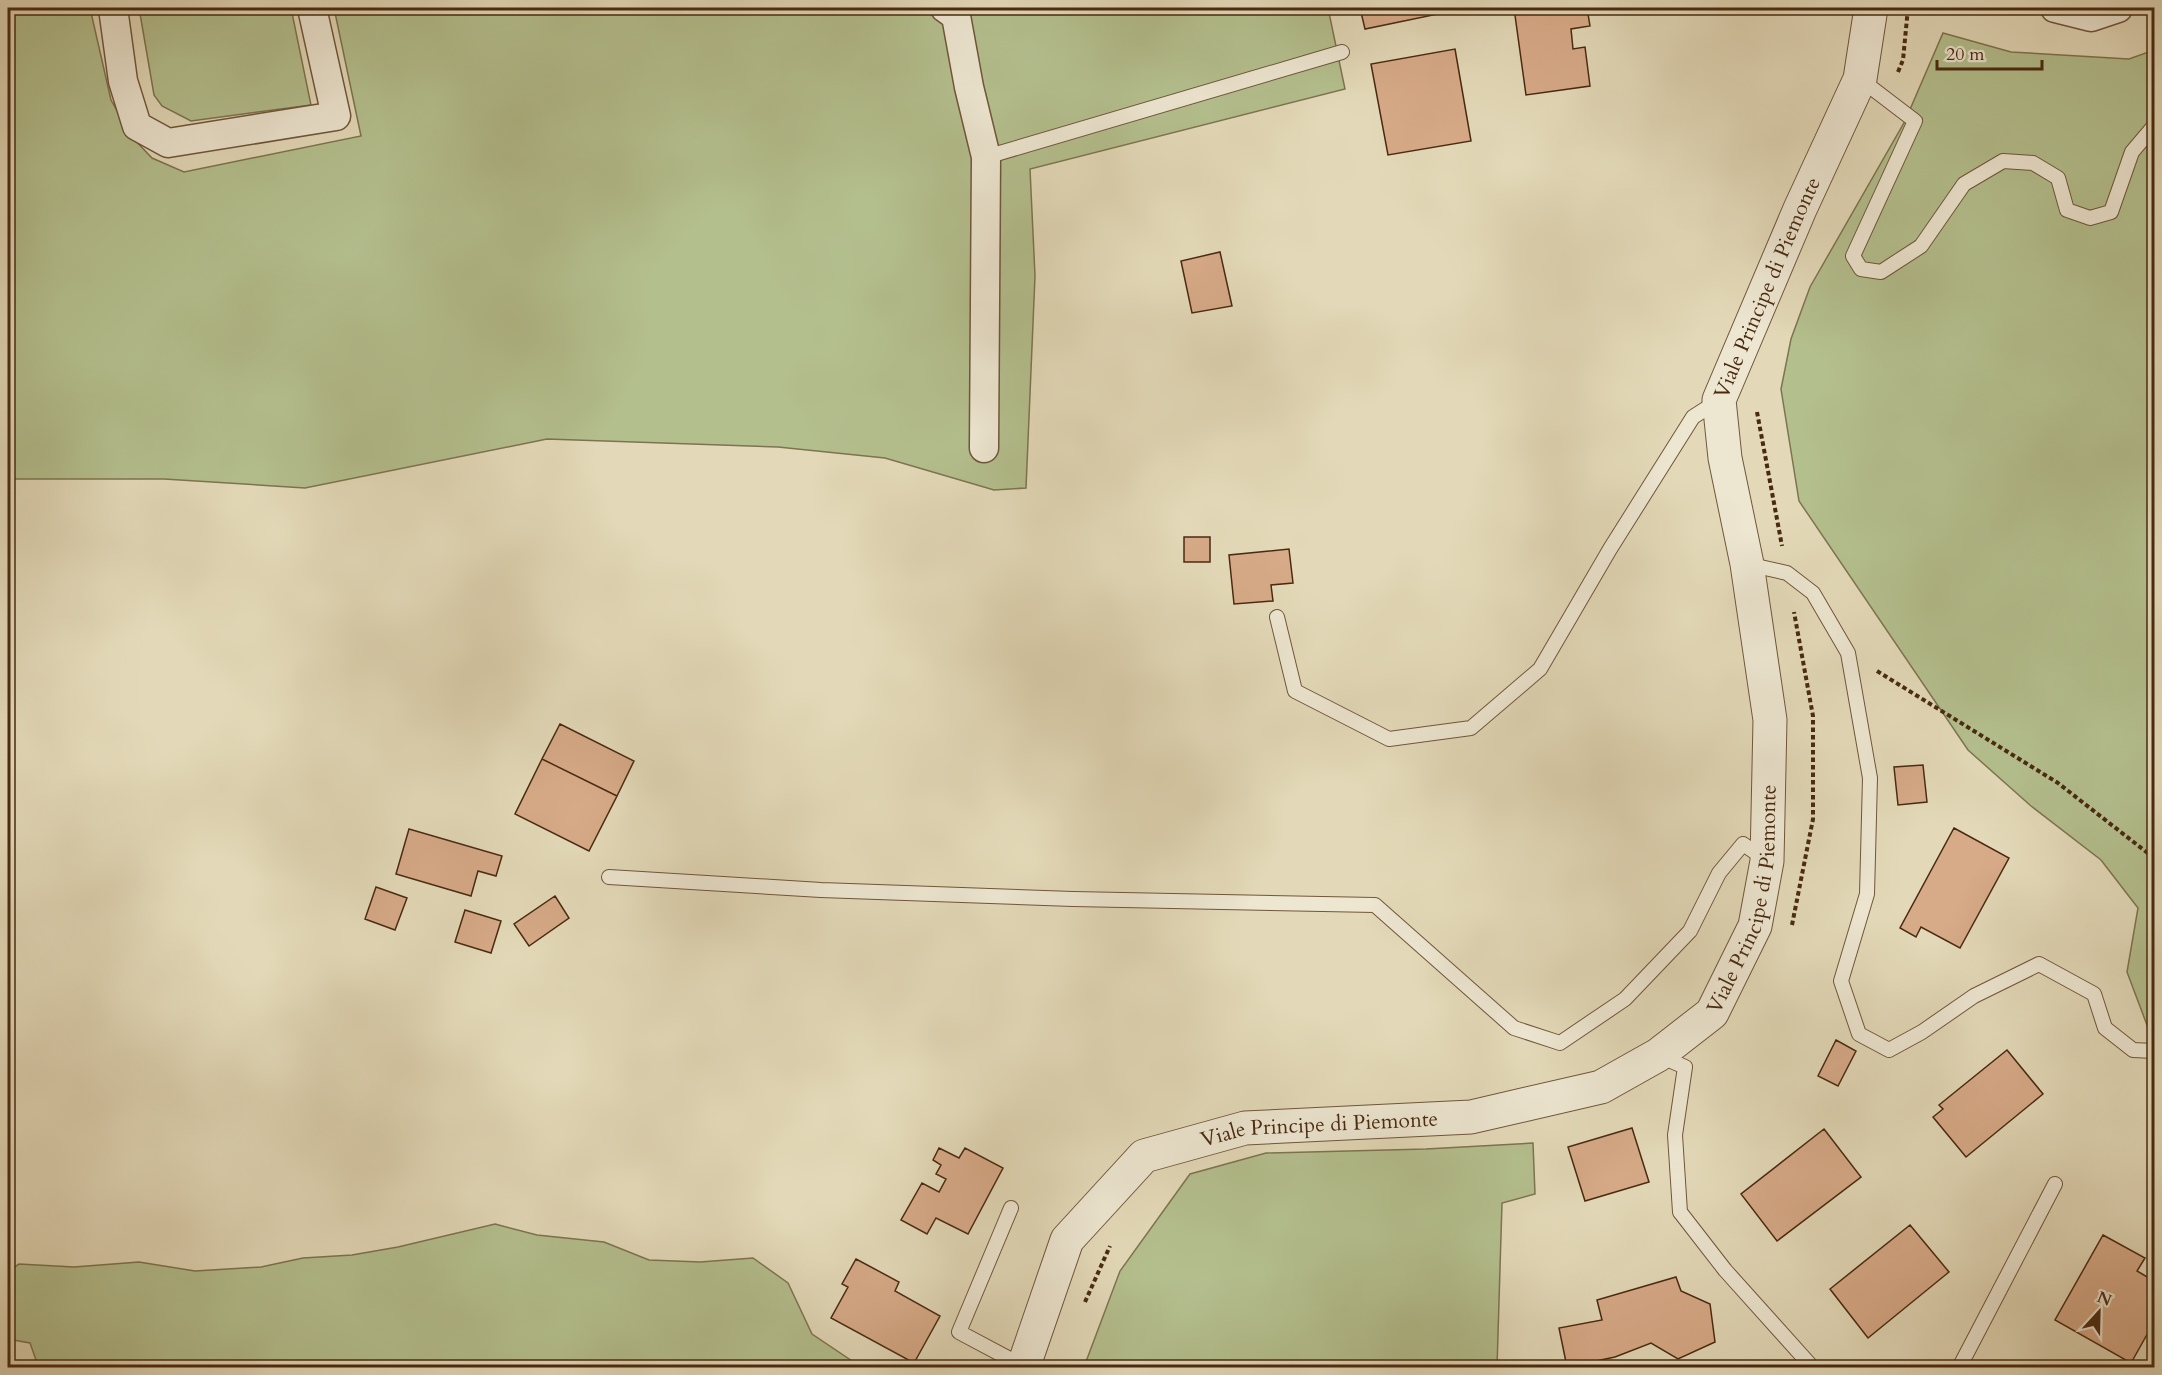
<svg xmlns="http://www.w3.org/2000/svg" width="2162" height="1375" viewBox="0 0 2162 1375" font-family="Cardo,serif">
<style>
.green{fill:#b4bf8e;stroke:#7e744f;stroke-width:1.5}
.building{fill:#d7aa88;stroke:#492a10;stroke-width:1.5}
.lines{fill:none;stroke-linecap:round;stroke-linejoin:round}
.service-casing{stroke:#70563a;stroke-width:16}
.minor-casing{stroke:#70563a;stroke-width:31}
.tertiary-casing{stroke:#70563a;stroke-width:35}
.path{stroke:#492a10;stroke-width:4;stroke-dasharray:4.5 3;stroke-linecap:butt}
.service{stroke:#ede6d1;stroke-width:14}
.minor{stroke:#ede6d1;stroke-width:28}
.tertiary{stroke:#ede6d1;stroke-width:33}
.labels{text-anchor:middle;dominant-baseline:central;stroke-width:5;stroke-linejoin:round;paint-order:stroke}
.street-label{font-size:21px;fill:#492a10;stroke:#ede6d1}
</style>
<rect width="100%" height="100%" fill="#e3d9b8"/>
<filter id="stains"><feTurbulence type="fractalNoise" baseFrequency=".00333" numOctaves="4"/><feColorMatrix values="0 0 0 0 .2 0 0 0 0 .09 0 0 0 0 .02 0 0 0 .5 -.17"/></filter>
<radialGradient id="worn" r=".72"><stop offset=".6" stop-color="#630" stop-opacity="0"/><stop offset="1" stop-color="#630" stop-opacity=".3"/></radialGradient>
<path class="green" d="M8,8H90L111,100L132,137L152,158L184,172L361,136L334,8H1328L1345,89L1030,169L1035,276L1026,488L994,490L885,458L778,447L547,439L305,488L164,479H8Z
M139,8H291L311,105L191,121L162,106L154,95Z
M1943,33L2011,52L2129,59L2154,50V1033H2150L2127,972L2138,908L2101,860L2031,806L1968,750L1799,501L1781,389L1791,339L1810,287L1905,121Z
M1533,1143L1535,1194L1502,1203L1497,1367H1084L1120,1271L1190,1174L1266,1153L1426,1149Z
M495,1224L537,1235L604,1242L649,1260L700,1262L753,1258L788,1283L812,1334L861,1367L54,1368L36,1360L30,1343L8,1339V1271L19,1264L74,1267L139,1262L195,1271L261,1267L303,1258L352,1255L398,1247Z"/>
<path class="building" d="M1360,8H1437L1438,14L1365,29Z
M1514,8H1587L1590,26L1571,29L1573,49L1585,47L1590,86L1526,95Z
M1455,49L1471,141L1388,155L1371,64Z
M1220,252L1232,306L1192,313L1181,261Z
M1184,537H1210V562H1184Z
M1289,549L1293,583L1271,585L1273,601L1234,604L1229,555Z
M560,724L634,761L617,796L542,759Z
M542,759L617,796L589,851L515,814Z
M1923,765L1927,802L1898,805L1894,767Z
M1954,828L2009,858L1960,948L1921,927L1916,937L1900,928Z
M409,829L502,856L496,876L478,871L471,896L396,874Z
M376,887L407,898L395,930L365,919Z
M555,896L569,918L529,946L514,924Z
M465,910L501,921L491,953L455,942Z
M1836,1040L1856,1051L1838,1086L1818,1076Z
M2007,1050L2043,1094L1966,1157L1933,1117L1943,1109L1939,1105Z
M1632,1128L1649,1182L1585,1201L1568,1147Z
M1824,1129L1861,1177L1777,1241L1741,1194Z
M939,1148L959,1158L965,1148L1003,1168L968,1234L936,1218L927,1234L901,1220L922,1183L939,1192L946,1179L936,1174L941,1165L933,1160Z
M1910,1225L1949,1272L1868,1338L1830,1289Z
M2103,1235L2145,1258L2137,1271L2154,1281V1322L2131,1363L2055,1320Z
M856,1259L899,1282L895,1291L940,1316L914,1363L831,1318L848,1287L842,1284Z
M1676,1277L1681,1291L1710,1304L1715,1342L1678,1359L1651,1343L1615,1357L1567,1367L1559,1328L1602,1320L1597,1300Z"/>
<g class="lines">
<defs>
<path id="service" d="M1860,79L1915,121L1853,256L1861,269L1881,272L1921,246L1964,184L2003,161L2033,163L2058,178L2067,210L2090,218L2111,212L2132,152L2154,126
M986,157L1342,52
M1747,564L1787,573L1813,593L1848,653L1870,778L1867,894L1841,981L1859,1034L1889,1050L1922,1032L1974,996L2039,964L2094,994L2105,1028L2133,1050L2154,1051
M1277,617L1295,691L1389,739L1471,728L1540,669L1610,549L1693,417L1718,401
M609,877L821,890L1073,899L1375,905L1514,1028L1560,1043L1625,999L1690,931L1719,873L1743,844L1765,859
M1660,1056L1685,1067L1675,1135L1680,1212L1725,1270L1813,1368
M1011,1208L959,1332L1023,1366
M1959,1368L2055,1184"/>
<path id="minor" d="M113,8L123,81L137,126L168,143L336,116L312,8
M945,8L956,16L969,87L986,157L984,448
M2055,8L2091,17L2118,8"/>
<g id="tertiary">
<path id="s1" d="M1023,1368L1067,1240L1144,1156L1245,1128L1471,1117L1601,1087L1658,1055L1712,1013L1755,926L1767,861L1770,720L1747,564L1725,458L1719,400L1800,209L1860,79L1871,8"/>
</g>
</defs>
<use href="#service" class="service-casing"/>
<use href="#minor" class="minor-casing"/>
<use href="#tertiary" class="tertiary-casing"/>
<path class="path" d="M1898,72L1903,60L1908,8
M1757,412L1782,546
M1877,671L2058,783L2154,858
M1792,925L1813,819V716L1794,612
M1085,1302L1110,1246"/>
<use href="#service" class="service"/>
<use href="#minor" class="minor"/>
<use href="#tertiary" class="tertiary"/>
</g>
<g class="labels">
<g class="street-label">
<text stroke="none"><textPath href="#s1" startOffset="1598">Viale Principe di Piemonte</textPath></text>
<text stroke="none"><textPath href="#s1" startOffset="968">Viale Principe di Piemonte</textPath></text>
<text stroke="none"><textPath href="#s1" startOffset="428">Viale Principe di Piemonte</textPath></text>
</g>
</g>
<rect width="2162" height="1375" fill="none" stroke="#e3d9b8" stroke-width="30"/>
<rect x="9" y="9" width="2144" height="1357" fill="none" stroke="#492a10" stroke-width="3"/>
<rect x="15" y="15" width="2132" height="1345" fill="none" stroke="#492a10" stroke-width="1.5"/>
<g transform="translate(2099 1312) rotate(22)" stroke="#ede6d1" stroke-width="4.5" paint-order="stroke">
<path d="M0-4.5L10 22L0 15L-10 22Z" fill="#492a10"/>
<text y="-9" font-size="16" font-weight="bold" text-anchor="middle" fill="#492a10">N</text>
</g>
<path d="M1937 60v9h105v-9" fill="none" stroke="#492a10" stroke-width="3"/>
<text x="1946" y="60" font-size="18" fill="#492a10" stroke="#ede6d1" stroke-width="4.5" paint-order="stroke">20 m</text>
<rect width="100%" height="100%" filter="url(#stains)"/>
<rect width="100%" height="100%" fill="url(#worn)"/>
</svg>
